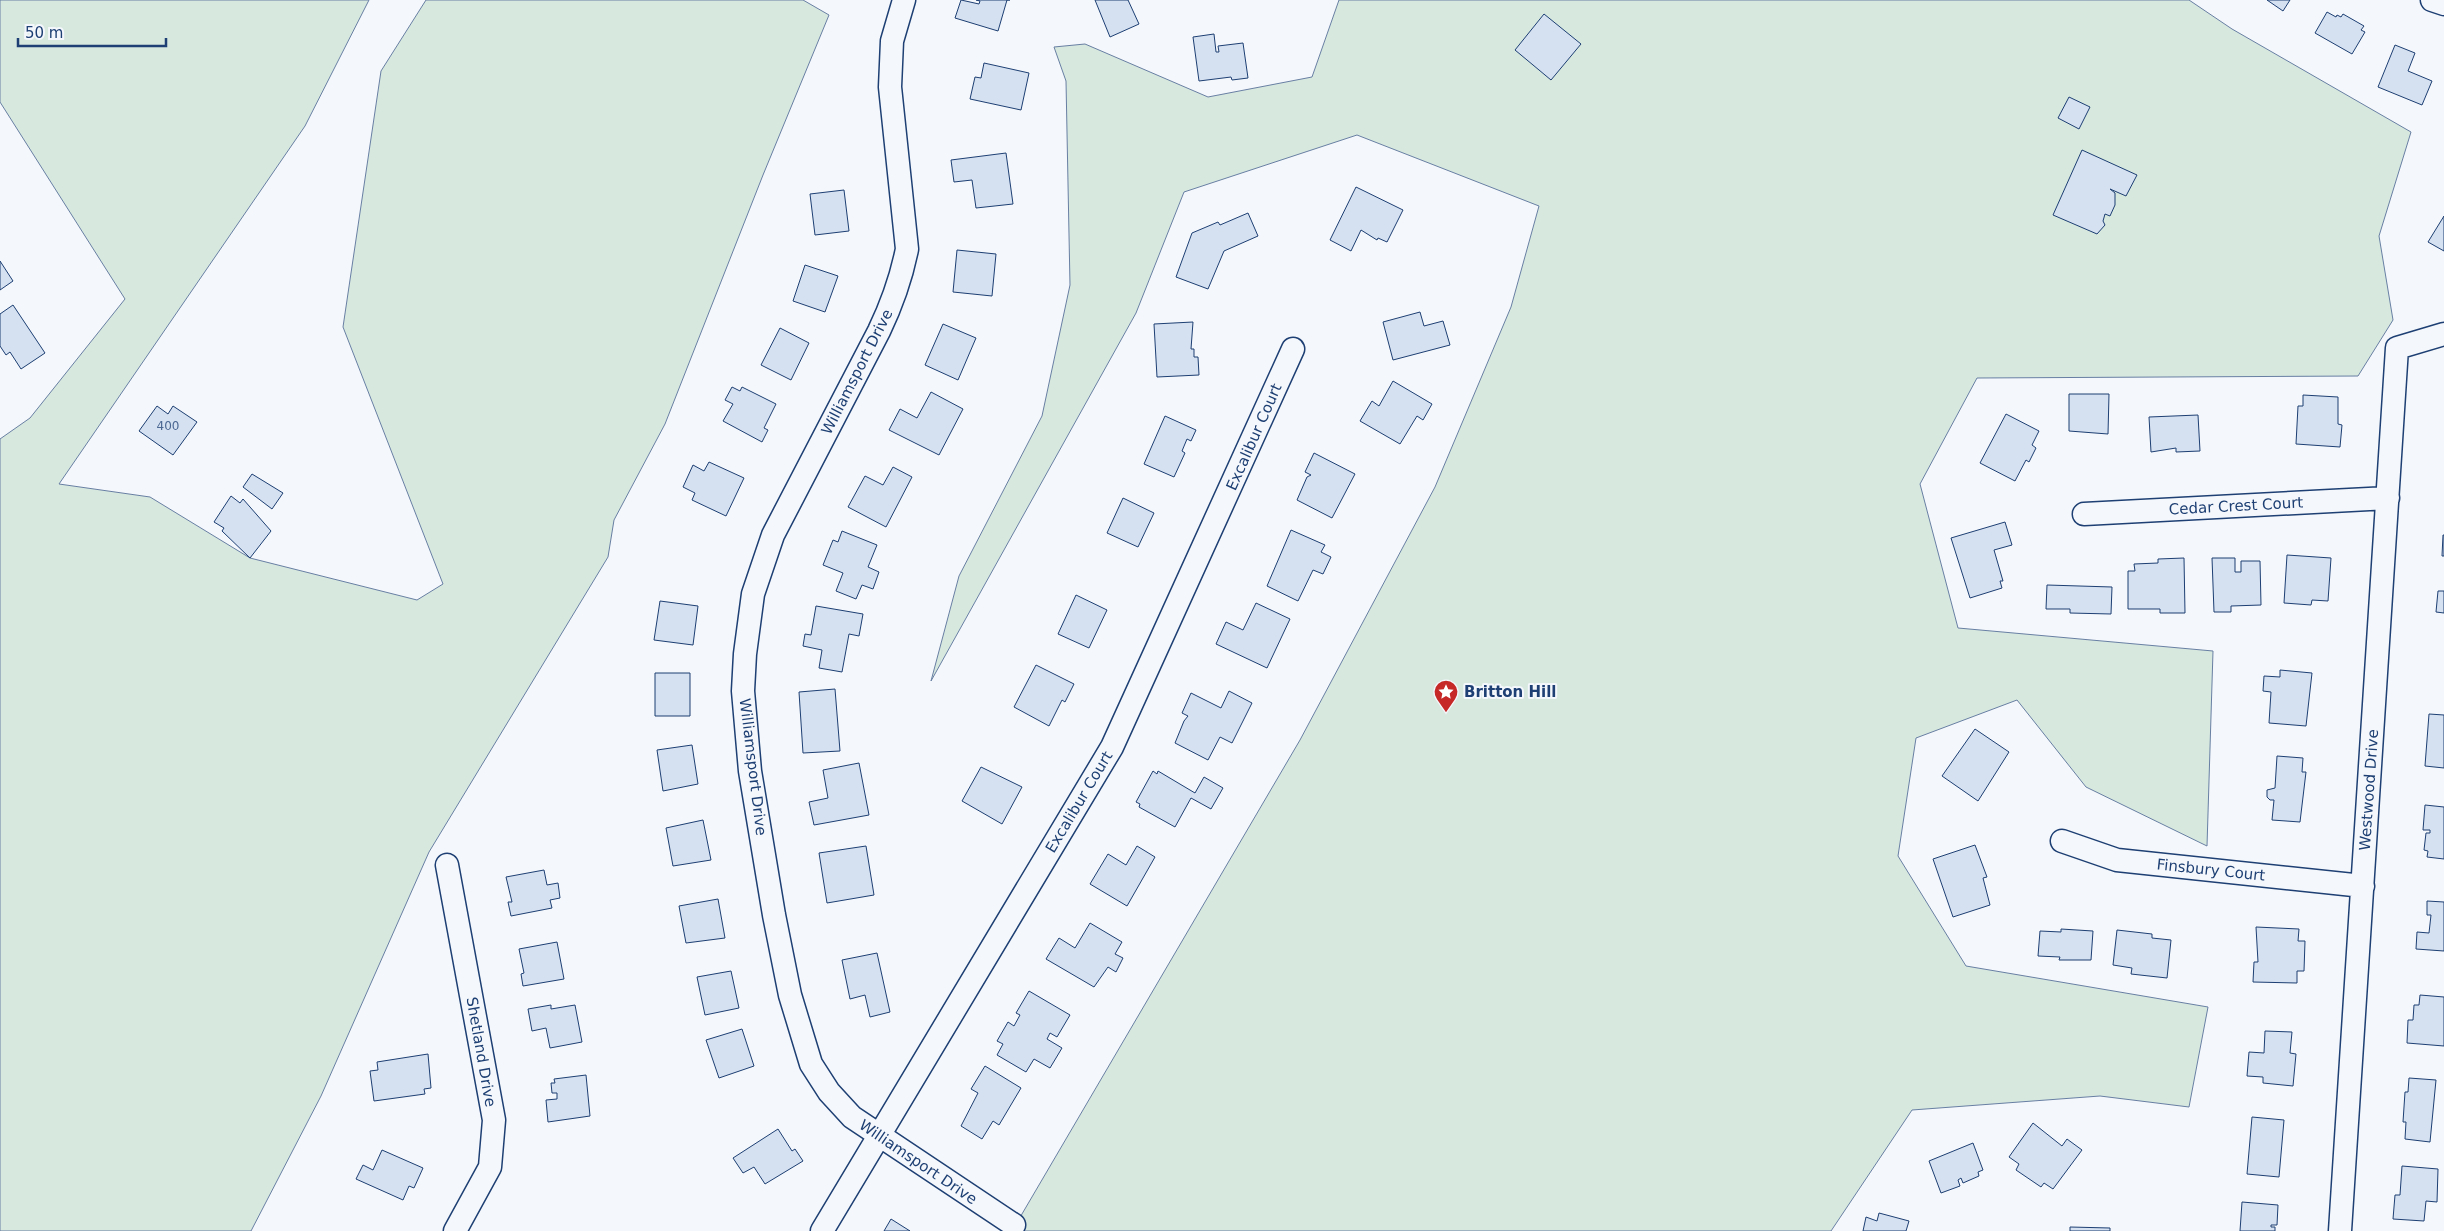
<svg xmlns="http://www.w3.org/2000/svg" width="2444" height="1231" viewBox="0 0 2444 1231" font-family="'DejaVu Sans',sans-serif">
<style>
.green{fill:#d7e8df;stroke:#687fa3}
.building{fill:#d5e0f0;stroke:#1d3f73}
.lines{fill:none;stroke-linecap:round;stroke-linejoin:round}
.minor-casing{stroke:#1d3f73;stroke-width:25}
.minor{stroke:#f4f7fb;stroke-width:22}
.labels{text-anchor:middle;dominant-baseline:central;stroke-width:4;stroke-linejoin:round;paint-order:stroke}
.number-label{font-size:12px;fill:#4b6792}
.street-label{font-size:15px;fill:#1d3f73;stroke:#f4f7fb}
.poi-label{font-size:15px;font-weight:bold;fill:#1d3f73;stroke:#f4f7fb;text-anchor:start}
</style>
<rect width="100%" height="100%" fill="#f4f7fb"/>
<path class="green" d="M0,0H369L305,126L59,484L150,497L250,558L417,600L443,584L343,327L381,71L426,0H803L829,15L763,175L665,424L614,520L608,557L429,852L321,1096L251,1231H0V439L30,418L125,299L0,102Z
M1339,0H2189L2232,29L2411,132L2379,236L2393,320L2358,376L1977,378L1920,484L1958,628L2213,651L2207,846L2086,787L2017,700L1916,738L1898,856L1966,966L2208,1007L2189,1107L2100,1096L1912,1110L1831,1231H1012L1300,740L1435,487L1511,307L1539,206L1357,135L1184,192L1136,313L931,681L959,576L1042,416L1070,285L1066,81L1054,47L1085,44L1208,97L1312,77Z"/>
<path class="building" d="M961,0L979,4L980,1L976,0H1010H1007L998,31L955,18Z
M1095,0H1128L1139,24L1110,37Z
M2267,0H2290L2283,11Z
M2327,12L2336,17L2337,15L2341,17L2343,14L2364,26L2361,30L2365,32L2352,54L2315,33Z
M1544,14L1581,44L1551,80L1515,50Z
M1214,34L1216,52H1219L1218,46L1243,43L1248,78L1232,80L1231,77L1199,81L1193,37Z
M2395,45L2415,53L2408,71L2432,81L2422,105L2378,87Z
M984,63L1029,73L1021,110L970,99L975,77L981,78Z
M2069,97L2090,107L2079,129L2058,118Z
M2082,150L2137,175L2126,196L2110,189L2115,193V205L2110,216L2105,214L2103,221L2105,225L2097,234L2053,215Z
M1006,153L1013,204L976,208L972,180L954,182L951,160Z
M1356,187L1403,210L1387,242L1378,238L1377,240L1361,230L1351,251L1330,240Z
M844,190L849,231L815,235L810,194Z
M1248,213L1258,236L1224,251L1208,289L1176,277L1192,233L1218,222L1220,225Z
M2444,216V251L2428,242Z
M957,250L996,254L992,296L953,292Z
M0,261L13,281L0,290Z
M805,265L838,276L825,312L793,301Z
M13,305L45,353L21,369L10,352L6,355L0,346V314Z
M1420,312L1424,326L1443,321L1450,345L1393,360L1383,322Z
M1193,322L1191,349H1194V357H1198L1199,375L1157,377L1154,324Z
M943,324L976,338L958,380L925,365Z
M780,328L809,343L791,380L761,365Z
M1393,381L1432,404L1423,420L1417,416L1400,444L1360,421L1372,401L1379,406Z
M732,387L740,391L742,387L776,404L764,428L768,430L762,442L723,421L733,404L725,400Z
M931,392L963,409L939,455L889,430L900,409L917,418Z
M2069,394H2109L2108,434L2069,431Z
M2303,395L2338,397V424L2342,425L2340,447L2296,444L2298,406H2303Z
M157,406L168,414L173,406L197,422L173,455L139,431Z
M2006,414L2039,431L2032,445L2036,448L2029,462L2026,460L2015,481L1980,463Z
M2198,415L2200,451L2176,452V448L2151,452L2149,417Z
M1165,416L1196,430L1191,441L1187,439L1182,451L1185,453L1174,477L1144,464Z
M1314,453L1355,474L1332,518L1297,500L1307,477L1311,475L1305,472Z
M709,462L744,478L726,516L692,500L695,493L683,487L693,465L704,471Z
M893,467L912,477L886,527L848,507L865,476L883,485Z
M252,474L283,493L272,509L243,487Z
M231,496L240,503L243,499L271,531L250,558L222,531L224,528L214,522Z
M1123,498L1154,513L1138,547L1107,533Z
M2005,522L2012,545L1994,550L2003,581H2000L2002,588L1970,598L1951,538Z
M1291,530L1325,545L1321,552L1331,557L1323,574L1313,570L1298,601L1267,586Z
M842,531L877,545L868,567L879,572L873,589L862,585L856,599L836,591L843,573L823,565L833,540L838,542Z
M2443,535H2444V556H2442Z
M2287,555L2331,558L2328,601L2312,600L2311,605L2284,603Z
M2184,558L2185,613H2160V609H2128V571H2135L2134,564L2158,563V559Z
M2212,558H2235V572H2241V561H2260L2261,605L2231,606V612H2214Z
M2047,585L2112,587L2111,614L2070,613V609H2046Z
M2438,591H2444V613L2436,612Z
M1076,595L1107,610L1089,648L1058,634Z
M660,601L698,606L693,645L654,640Z
M1256,603L1290,619L1267,668L1216,644L1226,622L1243,630Z
M816,606L863,614L859,636L849,634L842,672L819,668L822,650L803,646L805,634L811,635Z
M1036,665L1074,684L1065,702L1062,700L1049,726L1014,707Z
M2280,670L2312,673L2306,726L2269,723L2271,692L2263,691L2264,676L2280,677Z
M655,673H690V716H655Z
M835,689L840,751L803,753L799,692Z
M1229,691L1252,703L1232,743L1220,737L1208,760L1175,743L1184,721L1188,716L1182,713L1191,693L1221,708Z
M2429,714L2444,715V768L2425,766Z
M1975,729L2009,752L1978,801L1942,776Z
M692,745L698,784L663,791L657,750Z
M2277,756L2303,758L2302,772H2306L2300,822L2272,820L2274,800H2270L2267,797V790L2275,788Z
M859,763L869,815L814,825L809,802L828,798L823,770Z
M981,767L1022,787L1002,824L962,801Z
M1153,771L1157,774L1158,771L1195,793L1204,777L1223,788L1211,809L1191,798L1175,827L1139,807L1140,804L1136,802Z
M2425,805L2444,807V859L2427,857L2428,851L2424,850L2426,833H2430V830H2423Z
M703,820L711,860L673,866L666,828Z
M1975,845L1987,877L1983,878L1990,905L1953,917L1933,859Z
M866,846L874,895L827,903L819,853Z
M1137,846L1155,857L1127,906L1090,884L1108,854L1126,865Z
M544,870L547,885L558,883L560,898L550,900L552,908L511,916L508,902H512L506,877Z
M718,899L725,938L686,943L679,906Z
M2427,901L2444,902V951L2416,949L2417,932L2429,933L2431,915H2427Z
M1090,923L1122,942L1115,954L1123,958L1116,972L1108,967L1094,987L1046,959L1059,938L1075,948Z
M2256,927L2299,929L2298,941H2305L2304,971H2297V983L2253,982L2254,962H2258Z
M2061,929L2093,931L2091,960H2059L2060,957L2038,956L2040,931L2061,932Z
M2117,930L2152,934V938L2171,940L2167,978L2131,974L2132,968L2113,965Z
M557,942L564,979L523,986L521,974L524,973L519,949Z
M877,953L890,1012L870,1017L865,995L850,999L842,960Z
M731,971L739,1008L705,1015L697,977Z
M1029,991L1070,1015L1057,1037L1050,1033L1047,1039L1062,1048L1050,1068L1034,1059L1026,1072L997,1055L1003,1044L997,1041L1008,1022L1014,1026L1020,1015L1016,1013Z
M2420,995L2444,997V1046L2407,1043L2408,1020H2413L2414,1005H2419Z
M551,1005V1009L575,1005L582,1042L550,1048L546,1028L532,1031L528,1009Z
M742,1029L754,1066L719,1078L706,1040Z
M2265,1031L2292,1032L2290,1053L2296,1054L2293,1086L2263,1083V1077L2247,1076L2249,1052L2264,1053Z
M428,1054L431,1088L424,1089L425,1094L374,1101L370,1071L378,1070L377,1062Z
M985,1066L1021,1088L999,1125L993,1121L982,1139L961,1126L978,1093L971,1089Z
M586,1075L590,1116L548,1122L546,1100L557,1099V1093H552L551,1083H555L554,1079Z
M2409,1078L2436,1080L2430,1142L2405,1139L2406,1122H2403L2405,1092H2408Z
M2252,1117L2284,1120L2279,1177L2247,1174Z
M2033,1123L2062,1146L2067,1139L2082,1150L2053,1189L2044,1183L2041,1187L2016,1170L2019,1164L2009,1157Z
M778,1129L792,1151L795,1149L803,1161L765,1184L754,1167L743,1173L733,1158Z
M1973,1143L1983,1170L1978,1172L1979,1176L1963,1183L1961,1178L1958,1180L1960,1186L1941,1193L1929,1161Z
M382,1150L423,1168L414,1188L409,1186L403,1200L356,1179L363,1165L373,1170Z
M2402,1166L2438,1169L2437,1202L2426,1201L2424,1221L2393,1219L2395,1195H2400Z
M2242,1202L2278,1205L2277,1225H2271V1227H2275V1231H2240Z
M1879,1213L1909,1221L1906,1231H1863L1866,1217L1877,1221Z
M891,1219L910,1231H884Z
M2070,1227L2110,1228V1231H2070Z"/>
<g class="lines">
<defs>
<path id="minor" d="M904,0L892,41L890,87L907,249C901,279 892,304 879,331L773,535L753,594L745,654L743,691L750,771L774,915L790,995L811,1064L829,1092L852,1117L1014,1225
M2432,0L2444,4
M2084,514L2388,498
M2062,841L2117,860L2363,886
M447,865L494,1120L490,1167L455,1231
M822,1231L1112,747L1293,349
M2340,1231L2397,348L2444,334"/>
</defs>
<use href="#minor" class="minor-casing"/>
<use href="#minor" class="minor"/>
</g>
<defs>
<symbol id="sight-pin" viewBox="-11 -11 22 30"><path d="M0 17L-7.5 6A9.5 9.5 0 1 1 7.5 6Z" fill="#c62828" stroke="#f4f7fb"/><path d="M0-6L1.8-2.2L6-1.7L2.9 1.2L3.7 5.4L0 3.3L-3.7 5.4L-2.9 1.2L-6-1.7L-1.8-2.2Z" fill="#fff"/></symbol>
</defs>
<g fill-rule="evenodd">
<use href="#sight-pin" x="1432" y="678" width="28" height="38"/>
</g>
<g class="labels">
<g class="number-label">
<text x="168" y="426">400</text>
</g>
<g class="street-label">
<text transform="translate(857 372) rotate(-63)">Williamsport Drive</text>
<text transform="translate(1254 437) rotate(-66)">Excalibur Court</text>
<text transform="translate(2236 506) rotate(-3)">Cedar Crest Court</text>
<text transform="translate(753 767) rotate(83)">Williamsport Drive</text>
<text transform="translate(2369 790) rotate(-86)">Westwood Drive</text>
<text transform="translate(1079 802) rotate(-59)">Excalibur Court</text>
<text transform="translate(2211 870) rotate(6)">Finsbury Court</text>
<text transform="translate(481 1052) rotate(80)">Shetland Drive</text>
<text transform="translate(918 1162) rotate(34)">Williamsport Drive</text>
</g>
<g class="poi-label">
<text x="1464" y="692">Britton Hill</text>
</g>
</g>
<path d="M18 38v8h148v-8" fill="none" stroke="#1d3f73" stroke-width="2.5"/>
<text x="25" y="38" font-size="15" fill="#1d3f73" stroke="#f4f7fb" stroke-width="4" paint-order="stroke">50 m</text>
</svg>
